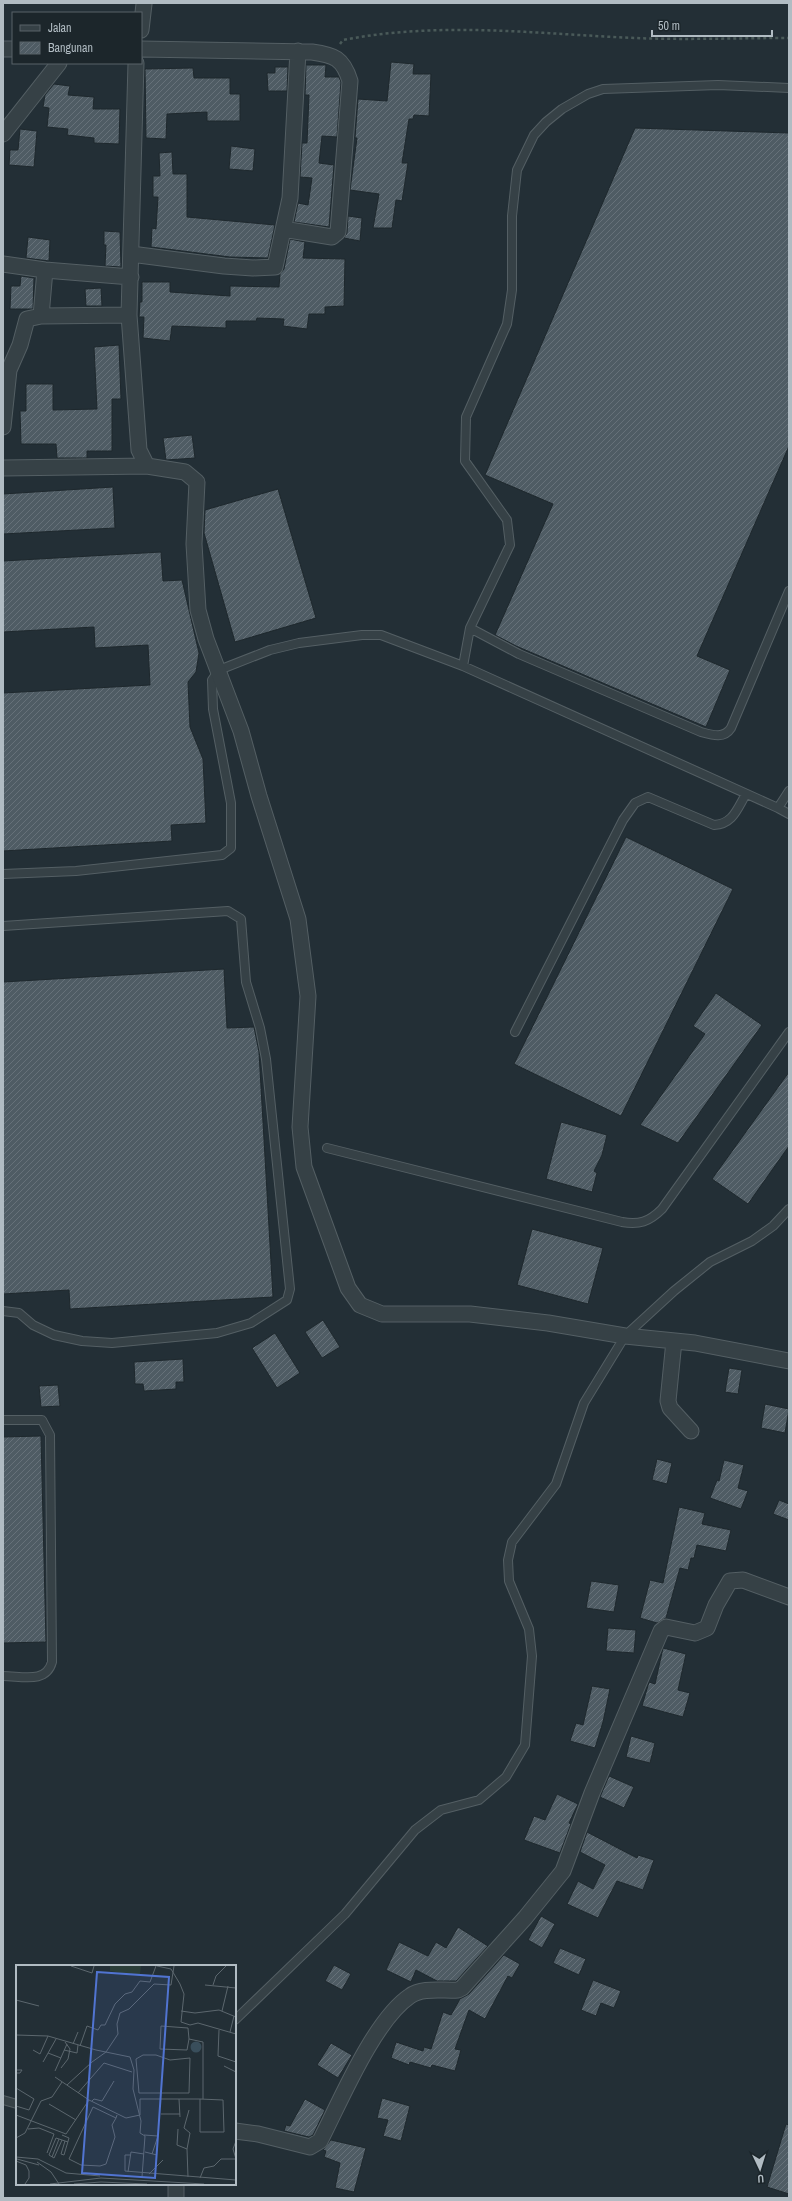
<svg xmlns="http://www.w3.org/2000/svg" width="792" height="2201" viewBox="0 0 792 2201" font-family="'Archivo Narrow',sans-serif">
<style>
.building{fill:url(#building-hatch);stroke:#1e282d}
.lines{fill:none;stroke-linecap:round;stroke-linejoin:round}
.lane-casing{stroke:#545f64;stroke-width:10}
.street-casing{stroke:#545f64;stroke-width:17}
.path{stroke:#4a5a59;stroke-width:2.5;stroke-dasharray:3 3;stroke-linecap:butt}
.lane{stroke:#364146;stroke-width:8}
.street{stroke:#364146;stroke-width:15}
.inset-road{fill:none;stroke:#5c676e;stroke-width:1}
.view{fill:#5174d1;fill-opacity:0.15;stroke:#5174d1;stroke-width:2}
.inset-edge{fill:none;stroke:#b1bcc3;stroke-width:2}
</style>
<defs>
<pattern id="building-hatch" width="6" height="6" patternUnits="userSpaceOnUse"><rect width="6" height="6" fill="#4f5c64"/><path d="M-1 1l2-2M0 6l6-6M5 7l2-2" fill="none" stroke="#667179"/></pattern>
</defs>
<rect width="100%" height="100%" fill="#232f36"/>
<path class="building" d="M391,62L414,64L413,74H431L429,116L414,115L413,119H409L402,163H408L402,201L396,200L392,228H373L379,194L350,190L357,138H355L358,99L387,101Z
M306,65H326L325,77H339L341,82L337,137L322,136L319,163L334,165L329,227L294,222L298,203L308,205L312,178L300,177L302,143H307L309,95H305Z
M275,67H288L287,91H268L267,73H275Z
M193,68L194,78H230V94H240V121H207V112L167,114L166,139L146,138L145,69Z
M54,84L70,86L68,95L94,97L93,109H120L119,144L94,143V138L67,135L68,129L47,127L49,108L43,107L45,95Z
M635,128L789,133V446L697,656L730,670L706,727L516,646L495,635L553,504L485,475Z
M20,129L37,131L34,167L9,165L10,150H18Z
M231,146L255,149L253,171L229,169Z
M172,152L173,174H187V217L275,225L268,258L230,257L151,247L152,228L156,229L158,197H153V176H160L159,153Z
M348,216L362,218L360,241L344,238L347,233Z
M104,231L120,232L121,267L105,266L106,245H104Z
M28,237L50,240L49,261L26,258Z
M290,239L305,242L303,258L345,259L344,306L325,307V314H309L307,329L283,326L284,319L257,318L256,321H226V328L172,326L170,341L143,338L144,317H139L140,302H142V282H170V292L230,296V286L279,287L280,274L284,269Z
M21,276L34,278L33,309H10L11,286H20Z
M101,288L102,306H86L85,289Z
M119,345L121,399H112V451H87V458H57L56,444H21L20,411H26V384H53V410L97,409L94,347Z
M192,435L195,458L166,460L163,438Z
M113,487L115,528L3,534V494Z
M278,489L316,618L235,642L204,533L205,510Z
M161,552L163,581L182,580L199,653L196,672L188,682L190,727L203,759L206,823L171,825L172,841L3,851V693L150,685L148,645L95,648L94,627L3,632V561Z
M626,837L733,889L621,1116L514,1064Z
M224,969L227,1028L254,1027L259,1052L273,1297L70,1309L69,1290L3,1294V982Z
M716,993L762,1025L678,1143L640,1125L705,1034L693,1026Z
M789,1072V1146L748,1204L712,1179Z
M561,1122L607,1135L602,1155L594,1171L597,1173L592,1192L546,1179Z
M532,1229L603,1248L588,1304L517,1285Z
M323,1320L340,1347L322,1358L305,1332Z
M275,1333L300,1373L277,1388L252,1348Z
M183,1359L184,1382H176V1389L144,1391L143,1384H135L134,1362Z
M729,1368L742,1370L738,1394L725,1392Z
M58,1385L60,1406L41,1407L39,1386Z
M765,1404L789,1409L785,1433L761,1428Z
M41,1436L46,1642L3,1643V1437Z
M657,1459L672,1463L667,1484L652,1480Z
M724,1460L744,1465L738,1488L748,1491L741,1509L710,1498L717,1480L719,1481Z
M779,1500L789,1504V1520L773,1514Z
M679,1507L705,1513L702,1524L731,1530L726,1551L697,1545L694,1558H691L688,1570L680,1568L666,1618L657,1623L640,1618L650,1580L663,1583Z
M591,1581L619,1585L614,1612L586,1608Z
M608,1628L636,1630L634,1653L606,1651Z
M663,1648L686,1654L678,1690L690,1693L683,1717L642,1706L649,1682L655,1684Z
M592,1686L610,1689L603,1722L595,1748L570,1741L576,1723L583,1725Z
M631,1736L655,1743L650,1763L626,1757Z
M609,1776L634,1787L624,1808L600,1797Z
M557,1794L578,1804L569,1823L571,1824L560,1853L524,1840L534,1816L545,1820Z
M587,1832L637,1858L638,1855L654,1860L643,1890L617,1881L598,1918L567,1904L578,1881L593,1889L605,1865L580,1852Z
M541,1916L555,1924L542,1948L528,1940Z
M458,1927L488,1946L456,1981H437L416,1970L411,1982L386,1970L399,1942L428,1956L436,1942L446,1948Z
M560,1948L586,1959L579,1975L553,1963Z
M504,1955L520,1964L512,1978L508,1976L485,2019L469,2010L455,2049L461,2050L455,2071L432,2065L431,2068L410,2062L409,2065L391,2058L396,2042L423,2051L424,2047L431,2049L443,2012L451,2015L460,1999L469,1994Z
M334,1965L351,1974L342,1990L325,1981Z
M593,1980L621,1991L614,2008L601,2003L596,2016L581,2010Z
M331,2043L352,2055L338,2078L317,2065Z
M382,2098L410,2106L401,2141L383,2136L388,2120L377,2118Z
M305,2099L325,2110L313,2135L309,2137L284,2131L286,2125L290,2126Z
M786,2124L789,2125V2194L767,2187Z
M331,2140L366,2148L354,2192L335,2188L340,2163L324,2157L326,2151L323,2150Z"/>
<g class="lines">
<defs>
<path id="lane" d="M470,628L510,545L507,520L465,461L466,417L507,324L512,290V216L517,170L534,135L546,122L562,109L588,94L603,89L718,85L789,88
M463,666L470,628L519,654L701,732C712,735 724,739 731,728L789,591
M778,808L789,814
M3,874L76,871L222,855L231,848V803L213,709L212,680L219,670L270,650L299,643L362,635H381L463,666L778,808L789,791
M3,926L228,911L241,919L246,982L260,1028L266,1059L290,1289L287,1300L251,1323L217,1333L112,1343L82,1341L54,1335L33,1325L19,1313L3,1311
M515,1032L623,820L635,803L648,797L714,825C733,824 737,809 746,794
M327,1148L622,1222C639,1225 649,1222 662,1209L789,1032
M3,1420H42L50,1435L52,1662C46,1684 22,1676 3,1676
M235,2020L345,1914L415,1830L441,1810L479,1800L506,1777L525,1745L532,1656L529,1629L509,1581L508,1560L512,1542L556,1484L584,1403L625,1336L674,1291L710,1262L752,1241L773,1226L789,1209
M3,2100L17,2104"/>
<path id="street" d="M141,30L144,4
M3,49H13
M141,49L312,52C334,55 343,58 350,81L338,232L332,237L289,230L284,232
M136,63L129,315L139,450L147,466L185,472L197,482L194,544L198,610L206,639L241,731L259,796L298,919L308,996L300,1127L304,1167L348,1288L360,1305L382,1314H470L548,1323L625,1336L695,1343L789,1361
M3,134L59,63
M131,254L224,266L253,268L275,267L290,198L298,51
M3,264L45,270L131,277
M41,316L45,270
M3,427L9,370L20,345L27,319L41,316L129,315
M3,468L147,466
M674,1341L668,1401L670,1408L691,1431
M235,2131L258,2134L310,2147L320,2141C340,2102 374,2020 410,1996C422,1987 443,1991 458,1990L462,1988L525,1918L563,1871L592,1793L661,1631L666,1627L695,1633L707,1628L716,1605L730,1581L743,1580L789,1597
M176,2184V2198"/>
</defs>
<use href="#lane" class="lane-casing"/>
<use href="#street" class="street-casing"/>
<path class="path" d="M340,44L343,40C440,21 538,34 635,38C686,40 738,38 789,38"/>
<use href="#lane" class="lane"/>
<use href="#street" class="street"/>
</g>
<g transform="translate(16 1965)">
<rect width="220" height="220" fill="#232f36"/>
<path d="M94,1H125L124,9L117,10L94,6Z" fill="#2b3e39"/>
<path d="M174.5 82a5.5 5.5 0 1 1 11 0a5.5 5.5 0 1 1-11 0Z" fill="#394e5b"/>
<path class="inset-road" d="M55,1L76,8L78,1M141,1L155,4L164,19L168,29L165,57L174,60L182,58L220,69M189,20L220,23M197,20L200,11L210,1M0,35L23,41M165,46L179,48L203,45L220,52M206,46L212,21M203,65L202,91L220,97M214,67L218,51M0,70L32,71L80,85L114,92L118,105L117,124L125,156L124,168L129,171L126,212M173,74L171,85L144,84L145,61L172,63L173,74L187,77V134M57,79L62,67M64,81L71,61L82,65L85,60H89L99,39L109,29L116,27L124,16L134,17L140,1M17,85L24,89L32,71M48,85L61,88L62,80M32,88L45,93M127,90H140L154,95L174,93L173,128H123L120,94ZM27,97L40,74M208,101L220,107M45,103L52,94L54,84L49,77M0,105H6L4,108H0M39,106L51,79M39,112L73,135M51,120L76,97L90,87L102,69L101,59L104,48L113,44L138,19L155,20L158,1M0,123L18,134L13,145L0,141M62,128L88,98L116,107M163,134L164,152M76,136L78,134L86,136L98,116M33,139L60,155M145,149H164M0,150L50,169L73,135L110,153L124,150V134H184V167H208L207,135L184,134M100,153L96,160L99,172L90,199L84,201L65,200L53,194L77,142L100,153L101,150M12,164L23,163L38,169L31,188M162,164L161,180L171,184M46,170L53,173L48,190L45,189L49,176M128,170L142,171L136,189M0,173L9,168L25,136L36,132L46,117M46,175L38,193L33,190L40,173L52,177M129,187L141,190M114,190H109V206L220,215M0,192L22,194L50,208L84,211M36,192L43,174M1,194L23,200M0,196L10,200L13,206V213L9,219M21,197L35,207L43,219M112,207L115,187L128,189M133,209L147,195M172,212L171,184L174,168L168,163L173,145M184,213L188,203L198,201L205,194H220L217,184L220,176M34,219L85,213L188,219M58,219L85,217L131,219"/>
<path class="view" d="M81,7L153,12L139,213L66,208Z"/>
<rect width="220" height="220" class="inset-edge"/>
</g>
<rect width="792" height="2201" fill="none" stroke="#b1bcc3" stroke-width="8"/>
<rect x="12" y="12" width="130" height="52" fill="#1c262b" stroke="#586268"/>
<rect x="20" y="25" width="20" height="6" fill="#364146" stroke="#586268"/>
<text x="48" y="32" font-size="12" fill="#b1bcc3">Jalan</text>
<rect x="20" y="42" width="20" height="12" fill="url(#building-hatch)" stroke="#586268"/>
<text x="48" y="52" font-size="12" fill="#b1bcc3">Bangunan</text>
<g transform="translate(760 2169) rotate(176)" stroke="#1c262b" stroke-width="3" paint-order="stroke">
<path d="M0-3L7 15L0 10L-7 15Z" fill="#b1bcc3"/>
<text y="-6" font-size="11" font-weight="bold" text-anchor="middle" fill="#b1bcc3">U</text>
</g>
<path d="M652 30v6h120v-6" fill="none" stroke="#b1bcc3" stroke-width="2"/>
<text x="658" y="30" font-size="12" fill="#b1bcc3" stroke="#1c262b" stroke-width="3" paint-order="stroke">50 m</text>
</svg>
